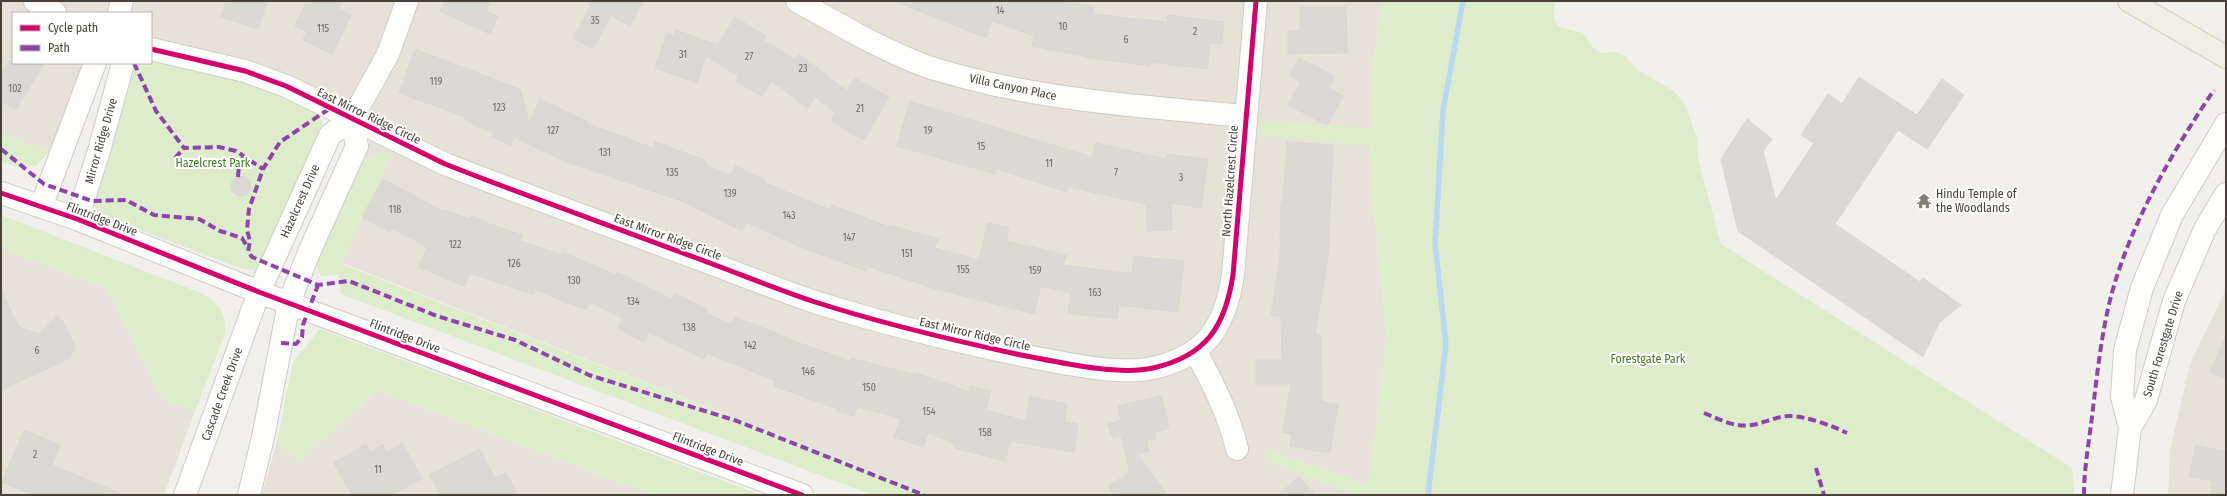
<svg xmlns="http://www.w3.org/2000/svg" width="2227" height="496" viewBox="0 0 2227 496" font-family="'Fira Sans Condensed',sans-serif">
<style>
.residential{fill:#e6e2d8}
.green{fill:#ddedcb}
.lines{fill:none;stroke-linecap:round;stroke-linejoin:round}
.stream{stroke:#bad8f1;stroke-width:5.5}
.building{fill:#dbd9d3;stroke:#dad7d1}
.minor-casing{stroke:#ceccc7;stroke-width:24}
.major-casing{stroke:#d4cdb8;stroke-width:24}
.minor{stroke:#fdfdfc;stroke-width:22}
.major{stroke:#f1eee4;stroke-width:22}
.quiet{stroke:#8e44ad;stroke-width:4;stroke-dasharray:8 4;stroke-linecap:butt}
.cycleway-casing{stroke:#fff;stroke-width:8}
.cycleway{stroke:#d6006c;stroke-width:5}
.labels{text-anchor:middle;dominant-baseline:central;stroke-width:4;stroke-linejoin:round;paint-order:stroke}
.number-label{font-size:10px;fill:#6e685e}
.street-label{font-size:12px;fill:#484236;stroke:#fff}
.park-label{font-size:12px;fill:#437c27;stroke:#fff}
.poi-label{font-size:12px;fill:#484236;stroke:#fff;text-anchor:start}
</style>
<rect width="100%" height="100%" fill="#f1f0eb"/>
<path class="residential" d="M1,1H1382L1373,68L1371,180L1387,339L1368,495H932L317,253L381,118L292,76L245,58L151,38V13H13V63H85L49,152L1,133Z
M1,248L107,289L162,398L195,411L164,495H1Z
M2226,289V495H2168L2170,450L2190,364Z
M377,390L653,495H262L277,442L299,462Z"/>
<path class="green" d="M1382,1H1555C1551,31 1560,27 1583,33L1594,49L1602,53L1614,52L1625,55L1635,68L1675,92L1685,105L1697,138L1698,159L1721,244L2072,468L2074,495H1355L1265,460L1268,450L1369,485L1387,339L1371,180L1370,146L1255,135L1256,124L1265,125V121L1371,128L1373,68Z
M151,60L244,79L320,115L324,131L267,261L255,270L243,269L109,218L96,211L92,201L133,66L135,63H151Z
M1,133L49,152L36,166L12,165L1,162Z
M380,153L391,155L341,264L932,495H872L341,294L339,275L321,276L315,262L366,157Z
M1,215L201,293C219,303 226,312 225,334L195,411L162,398L107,289L1,248Z
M320,329L761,495H653L377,390L299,462L277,442L293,362Z"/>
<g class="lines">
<path class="stream" d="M1428,495L1446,344L1435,243L1443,111L1463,1"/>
</g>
<path class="building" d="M226,1H267L258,29L221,17Z
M307,1H342L338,9L351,15L332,54L303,40L307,31L295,26Z
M445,1H490L486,11L498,16L490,34L440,11Z
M585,1H643L630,26L611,15L593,49L573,38L591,4Z
M894,1H1062L1094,7L1093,14L1167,22L1168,15L1224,22L1222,44L1210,43L1207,69L1150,62V66L1098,59L1032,46L1034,36L992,21L986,38Z
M1300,7H1346L1347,53L1288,54V31H1300Z
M735,17L766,36L763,40L795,60L799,54L847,91L855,78L889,97L864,140L831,121L836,112L815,97L807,108L772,81L762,96L736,81L739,76L706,56L697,83L655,68L667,34L674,36L676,30L718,45Z
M415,49L520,89L529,123L540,99L586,121V123L653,148L655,142L705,160L704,163L730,176L735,166L766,181L765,183L830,210L832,205L889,227L890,225L938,239L935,248L979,260L988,223L1009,228L1006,241L1066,255L1063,265L1132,274L1134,256L1184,261L1178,312L1119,305L1117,319L1068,313L1071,293L1041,286L1034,314L936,289L867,266L866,271L805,249L746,222L742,231L682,201L566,162L514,137L511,145L492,137L494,134L465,120L466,117L399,93Z
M1299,58L1335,76L1329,88L1343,96L1327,125L1288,105L1300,82L1289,76Z
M7,63H44L16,110L1,101V74Z
M1859,77L1917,115L1942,79L1964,95L1927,149L1898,130L1835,224L1920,282L1923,278L1961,305L1939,323L1923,357L1738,231L1721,159L1747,119L1772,139L1763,151L1776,200L1814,143L1801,135L1828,94L1842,104Z
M910,101L1092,157L1095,143L1166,159L1167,154L1208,160L1201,208L1171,203L1172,230L1147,231L1146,204L1069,187L1067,192L997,169L995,174L897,146Z
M1287,142L1333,145L1328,258L1315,335H1321L1322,402L1338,404L1330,453L1290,446L1292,434L1283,432L1291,384H1256V360H1282L1281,317L1271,315L1280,258L1281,202H1283Z
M231 186a10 10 0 1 1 20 0a10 10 0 1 1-20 0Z
M383,179L442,211L443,209L469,219L471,215L490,224L522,235L520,241L561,255L562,252L616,275L618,272L672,299L675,293L707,310L706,313L732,325L735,317L781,335L780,336L850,361L851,358L916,375L917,373L969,392L970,386L991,391L986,410L1026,421L1030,397L1067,404L1064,422L1078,424L1074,452L1010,441L1005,461L954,448L955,444L928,433L923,447L894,437L901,418L857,407L854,416L837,411L838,409L774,386L776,381L707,353L704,359L649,332L644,342L618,329L623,318L589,302L586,310L536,290L534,295L470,273L464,286L419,267L427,247L392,228L390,232L362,217Z
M1,290L19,327L39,334L57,316L63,322L75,347L70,358L1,390Z
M2226,335V379L2210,372Z
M1161,396L1169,428L1154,432L1156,438L1146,441L1149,451L1138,454L1167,495H1115L1109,486L1130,472L1121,435L1112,437L1108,424L1121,420L1118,406Z
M24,430L60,445L52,465L124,495H33L2,482Z
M402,443L422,478L392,495H352L334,463L366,444L371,452L383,444L387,452Z
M2196,445L2220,451L2226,450V495H2210L2213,481L2189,476Z
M480,449L495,478L506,473L518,495H440L430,475Z
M1299,477L1315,495H1278Z"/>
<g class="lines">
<defs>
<path id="minor" d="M35,1L55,13
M797,1C837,23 875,46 918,63C939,72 965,77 987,83C1072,102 1158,108 1245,116
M119,13L122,1
M151,49L245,71L286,86L445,164L489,181C559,207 629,233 699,259C737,273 774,288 812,301C880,323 951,340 1021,355C1058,362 1117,376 1153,368C1206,356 1225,327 1233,275L1256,1
M1,193L77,219L259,292L802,495
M41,207L95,63
M77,219L99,151L123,63
M1195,350C1212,382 1229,414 1237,449
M2130,428L2146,400L2174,301L2205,229L2226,194
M185,495L259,292L330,135L352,119L388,54L407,1
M249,495L263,437L289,303L310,250L357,146L352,119
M2122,495L2130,428L2122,397L2125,350L2142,288L2172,215L2226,124"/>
<path id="major" d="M2129,1L2226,57"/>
</defs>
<use href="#minor" class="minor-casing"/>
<use href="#major" class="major-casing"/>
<use href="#minor" class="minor"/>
<use href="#major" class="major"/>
<path class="quiet" d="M134,63L156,111L184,148L219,147L236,151L263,169
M329,109L280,142L263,169L249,209L247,230L250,241L248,252L252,257L318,285L349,281L437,316L515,340L589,375L737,421L924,495
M1,149L44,184L92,201L126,200L154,215L199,219L220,231L242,238L248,248
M175,158L184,148
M238,177L239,165L244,156
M281,343L296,344L302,337L303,325L318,285
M1704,413C1719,419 1735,428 1752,425C1764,423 1775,417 1788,416C1803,415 1833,426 1847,433
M1816,468L1824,495
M2084,495C2084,466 2090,437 2093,408C2098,368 2102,328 2113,289C2133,219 2174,149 2214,90"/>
<defs>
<path id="cycleway" d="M151,49L245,71L286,86L445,164L489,181C559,207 629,233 699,259C737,273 774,288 812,301C880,323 951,340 1021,355C1058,362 1117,376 1153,368C1206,356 1225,327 1233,275L1256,1
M1,193L77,219L259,292L802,495"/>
</defs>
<use href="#cycleway" class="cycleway-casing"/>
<use href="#cycleway" class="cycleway"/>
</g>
<defs>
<symbol id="temple-bare" viewBox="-9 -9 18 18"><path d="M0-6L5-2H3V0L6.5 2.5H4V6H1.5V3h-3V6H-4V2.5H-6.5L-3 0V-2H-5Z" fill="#837f75" stroke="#fff" stroke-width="2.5" paint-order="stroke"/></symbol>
</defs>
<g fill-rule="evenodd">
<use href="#temple-bare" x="1913" y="190" width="22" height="22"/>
</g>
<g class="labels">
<g class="number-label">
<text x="1000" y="11">14</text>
<text x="595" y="21">35</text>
<text x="1063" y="27">10</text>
<text x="323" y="29">115</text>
<text x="1195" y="32">2</text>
<text x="1126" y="40">6</text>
<text x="683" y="55">31</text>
<text x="749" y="57">27</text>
<text x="803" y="69">23</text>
<text x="436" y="82">119</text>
<text x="15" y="89">102</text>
<text x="499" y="108">123</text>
<text x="860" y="109">21</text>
<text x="553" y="131">127</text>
<text x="928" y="131">19</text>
<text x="981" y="147">15</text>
<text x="605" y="153">131</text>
<text x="1049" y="164">11</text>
<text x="672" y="173">135</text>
<text x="1116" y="173">7</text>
<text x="1181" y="178">3</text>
<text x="730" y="194">139</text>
<text x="395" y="210">118</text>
<text x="789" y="216">143</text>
<text x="849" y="238">147</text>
<text x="455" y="245">122</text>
<text x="907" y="254">151</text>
<text x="514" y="264">126</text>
<text x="963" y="270">155</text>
<text x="1035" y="271">159</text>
<text x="574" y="281">130</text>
<text x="1095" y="293">163</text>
<text x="633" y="302">134</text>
<text x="689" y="328">138</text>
<text x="750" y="346">142</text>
<text x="37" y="351">6</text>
<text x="808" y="372">146</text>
<text x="869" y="388">150</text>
<text x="929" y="412">154</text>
<text x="985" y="433">158</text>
<text x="35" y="455">2</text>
<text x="378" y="470">11</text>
</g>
<g class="street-label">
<text transform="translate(1013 87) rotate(12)">Villa Canyon Place</text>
<text transform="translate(369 116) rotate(26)">East Mirror Ridge Circle</text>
<text transform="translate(101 141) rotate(-74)">Mirror Ridge Drive</text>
<text transform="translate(1230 181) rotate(-86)">North Hazelcrest Circle</text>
<text transform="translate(300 201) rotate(-66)">Hazelcrest Drive</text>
<text transform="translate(102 219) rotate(21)">Flintridge Drive</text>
<text transform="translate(668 237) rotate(20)">East Mirror Ridge Circle</text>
<text transform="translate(975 334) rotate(13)">East Mirror Ridge Circle</text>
<text transform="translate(405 336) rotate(21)">Flintridge Drive</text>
<text transform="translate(2163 344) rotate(-73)">South Forestgate Drive</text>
<text transform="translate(222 394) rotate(-70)">Cascade Creek Drive</text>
<text transform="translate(708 449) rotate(21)">Flintridge Drive</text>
</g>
<g class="park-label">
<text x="213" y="163">Hazelcrest Park</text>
<text x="1648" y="359">Forestgate Park</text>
</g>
<g class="poi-label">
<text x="1936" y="194">Hindu Temple of<tspan x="1936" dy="14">the Woodlands</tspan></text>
</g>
</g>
<rect width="2227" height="496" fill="none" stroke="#484236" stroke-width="4"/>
<rect x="12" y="12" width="140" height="52" fill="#ffffff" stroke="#b6b3af"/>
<rect x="20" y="25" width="20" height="6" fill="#d6006c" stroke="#b6b3af"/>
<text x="48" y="32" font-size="12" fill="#484236">Cycle path</text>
<rect x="20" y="45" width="20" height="6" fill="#8e44ad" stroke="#b6b3af"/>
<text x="48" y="52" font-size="12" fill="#484236">Path</text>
</svg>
